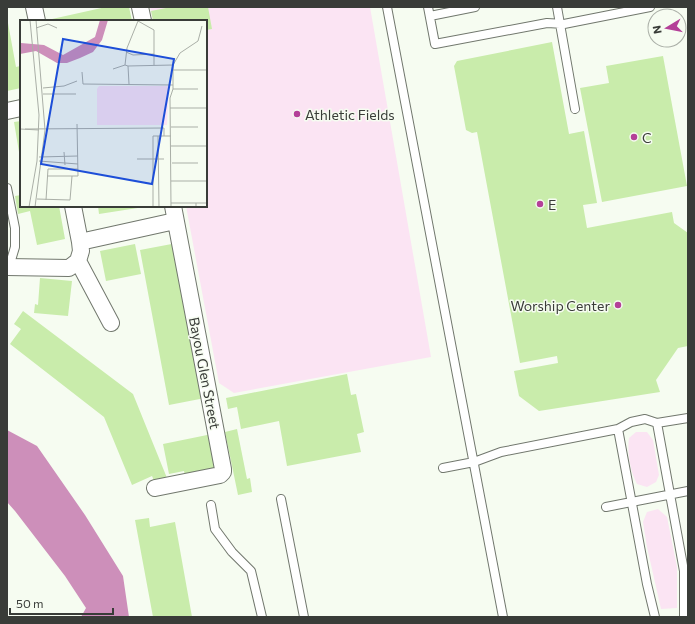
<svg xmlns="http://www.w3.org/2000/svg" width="695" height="624" viewBox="0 0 695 624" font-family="Commissioner,sans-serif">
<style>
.green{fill:#fbe4f3}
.water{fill:#cd8fba}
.building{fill:#c9ecab}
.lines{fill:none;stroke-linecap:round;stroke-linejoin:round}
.service-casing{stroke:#71776d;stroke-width:10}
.minor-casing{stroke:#71776d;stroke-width:18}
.service{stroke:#fff;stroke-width:8}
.minor{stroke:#fff;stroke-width:16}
.poi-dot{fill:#b44098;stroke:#f6fcf1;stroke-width:1.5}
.labels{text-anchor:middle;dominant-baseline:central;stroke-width:3;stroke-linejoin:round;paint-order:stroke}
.poi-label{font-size:14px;fill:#393c38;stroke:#f6fcf1;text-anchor:start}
.street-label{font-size:14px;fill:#393c38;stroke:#f6fcf1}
.inset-road{fill:none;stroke:#aaafa7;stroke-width:1}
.view{fill:#1d4ed8;fill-opacity:0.15;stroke:#1d4ed8;stroke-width:2}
.inset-edge{fill:none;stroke:#393c38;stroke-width:2}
</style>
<rect width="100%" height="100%" fill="#f6fcf1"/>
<path class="green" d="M150,7H370L431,357L234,393L219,383L186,206H206V21H153Z
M636,432H647L653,440L659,475L656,482L647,487L637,484C630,471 627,452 629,438Z
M658,509L667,517L677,567V608L661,609L647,547L643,522L647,512Z"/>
<path class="water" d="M7,430L37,446L85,515L123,576L129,617H81L86,608L65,576L15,511L7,502Z"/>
<path class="building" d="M106,7H129L132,21H53L52,19Z
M171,7H208L212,29L206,30V21H153L151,11Z
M8,23L16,67L20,66L21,88L7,91Z
M552,42L569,134L584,131L597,203L583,205L587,228L672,212L674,223L688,233V346L678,348L656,380L660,392L539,411L519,396L514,371L558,363L557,356L520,363L477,132L472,133L466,130L454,66L457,61Z
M663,56L687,186L602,202L580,88L609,83L606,66Z
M21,121V158H20L14,122Z
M21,195V206H59L65,239L37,245L30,211L18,214L15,196Z
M98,206H144V207L99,214Z
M177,243L205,398L169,405L140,250Z
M135,244L141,274L106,281L100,251Z
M40,278L72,281L68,316L34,313L35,304L38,305Z
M23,311L133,394L167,478L155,483L152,476L132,485L104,417L10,344L21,329L14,324Z
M347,374L351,395L356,394L364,432L357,434L361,452L287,466L279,421L241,429L237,407L228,409L226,398Z
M237,429L247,479L250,478L252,492L238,495L225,432Z
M212,434L219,470L185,476L184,471L169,474L163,444Z
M149,518L150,527L175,522L192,617H153L135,520Z"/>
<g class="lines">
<defs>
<path id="service" d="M387,7L503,617
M428,7L435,44L547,23L564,24L650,7
M557,7L575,109
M430,16L475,7
M7,188L15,228V247L9,267
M657,423L684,571V617
M618,429L647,584L655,617
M443,468L474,462L501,452L618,429L631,422L645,419L657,423L688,418
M281,499L304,617
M211,505L215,529L232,552L251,571L262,617
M606,507L688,491"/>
<path id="minor" d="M34,7L37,21
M140,7L143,21
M7,111L21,108
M80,242L175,221
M78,261L111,323
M7,267L69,268L78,261L81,251L80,242L73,206
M155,488L220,475L223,472V469L173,206"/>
</defs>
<use href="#service" class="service-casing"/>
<use href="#minor" class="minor-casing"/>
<use href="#service" class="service"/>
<use href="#minor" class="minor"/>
</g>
<g class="poi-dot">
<circle cx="297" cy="114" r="4"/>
<circle cx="634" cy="137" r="4"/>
<circle cx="540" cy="204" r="4"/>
<circle cx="618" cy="305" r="4"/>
</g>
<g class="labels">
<g class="poi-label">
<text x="305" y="114">Athletic Fields</text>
<text x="642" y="137">C</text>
<text x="548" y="204">E</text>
<text x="610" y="305" text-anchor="end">Worship Center</text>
</g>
<g class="street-label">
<text transform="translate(205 373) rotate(79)">Bayou Glen Street</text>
</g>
</g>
<g transform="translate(20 20)">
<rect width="187" height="187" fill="#f6fcf1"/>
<path d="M79,66H149L147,105H77V69Z" fill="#fbe4f3"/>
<path d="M80,0H88L82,20L73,32L60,38L47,43H37L16,31L0,34L1,23L24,25L43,35L75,17Z" fill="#cd8fba"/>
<path class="inset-road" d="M16,8L28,4L37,8M106,32L113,35L134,34M134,45V10L118,1L107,28L105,45L108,46L153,45M108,46L109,64M93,49L105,45M153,50H187M62,52L63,64L153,65M23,68L44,66L57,61M153,69H178M23,74H56M150,88H187M151,107H178M0,109L19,110M5,109L144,108V116M138,116L139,187M151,126H187M44,132L45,145M19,137L58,136M117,139H144M19,141L58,144M152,143H178M27,156H58L57,104M151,161H187M17,179L50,180L52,156M26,180L28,149H58M151,183H176M9,187L17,141L19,95L10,0M15,187L25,110L16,0M133,187V116H151M151,187L150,78L153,69V45L160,33L178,21L182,6M176,187V183H187"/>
<path class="view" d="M43,19L154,39L132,164L21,144Z"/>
<rect width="187" height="187" class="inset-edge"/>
</g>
<rect width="695" height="624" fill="none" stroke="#393c38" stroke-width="16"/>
<g transform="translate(667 28) rotate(260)"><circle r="19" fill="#f6fcf1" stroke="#aaafa7"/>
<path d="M0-3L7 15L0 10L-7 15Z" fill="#b44098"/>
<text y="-6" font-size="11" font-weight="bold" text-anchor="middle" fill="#393c38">N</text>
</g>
<path d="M10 608v6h103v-6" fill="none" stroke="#393c38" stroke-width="2"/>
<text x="16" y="608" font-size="12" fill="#393c38" stroke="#f6fcf1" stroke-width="3" paint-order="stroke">50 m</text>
</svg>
